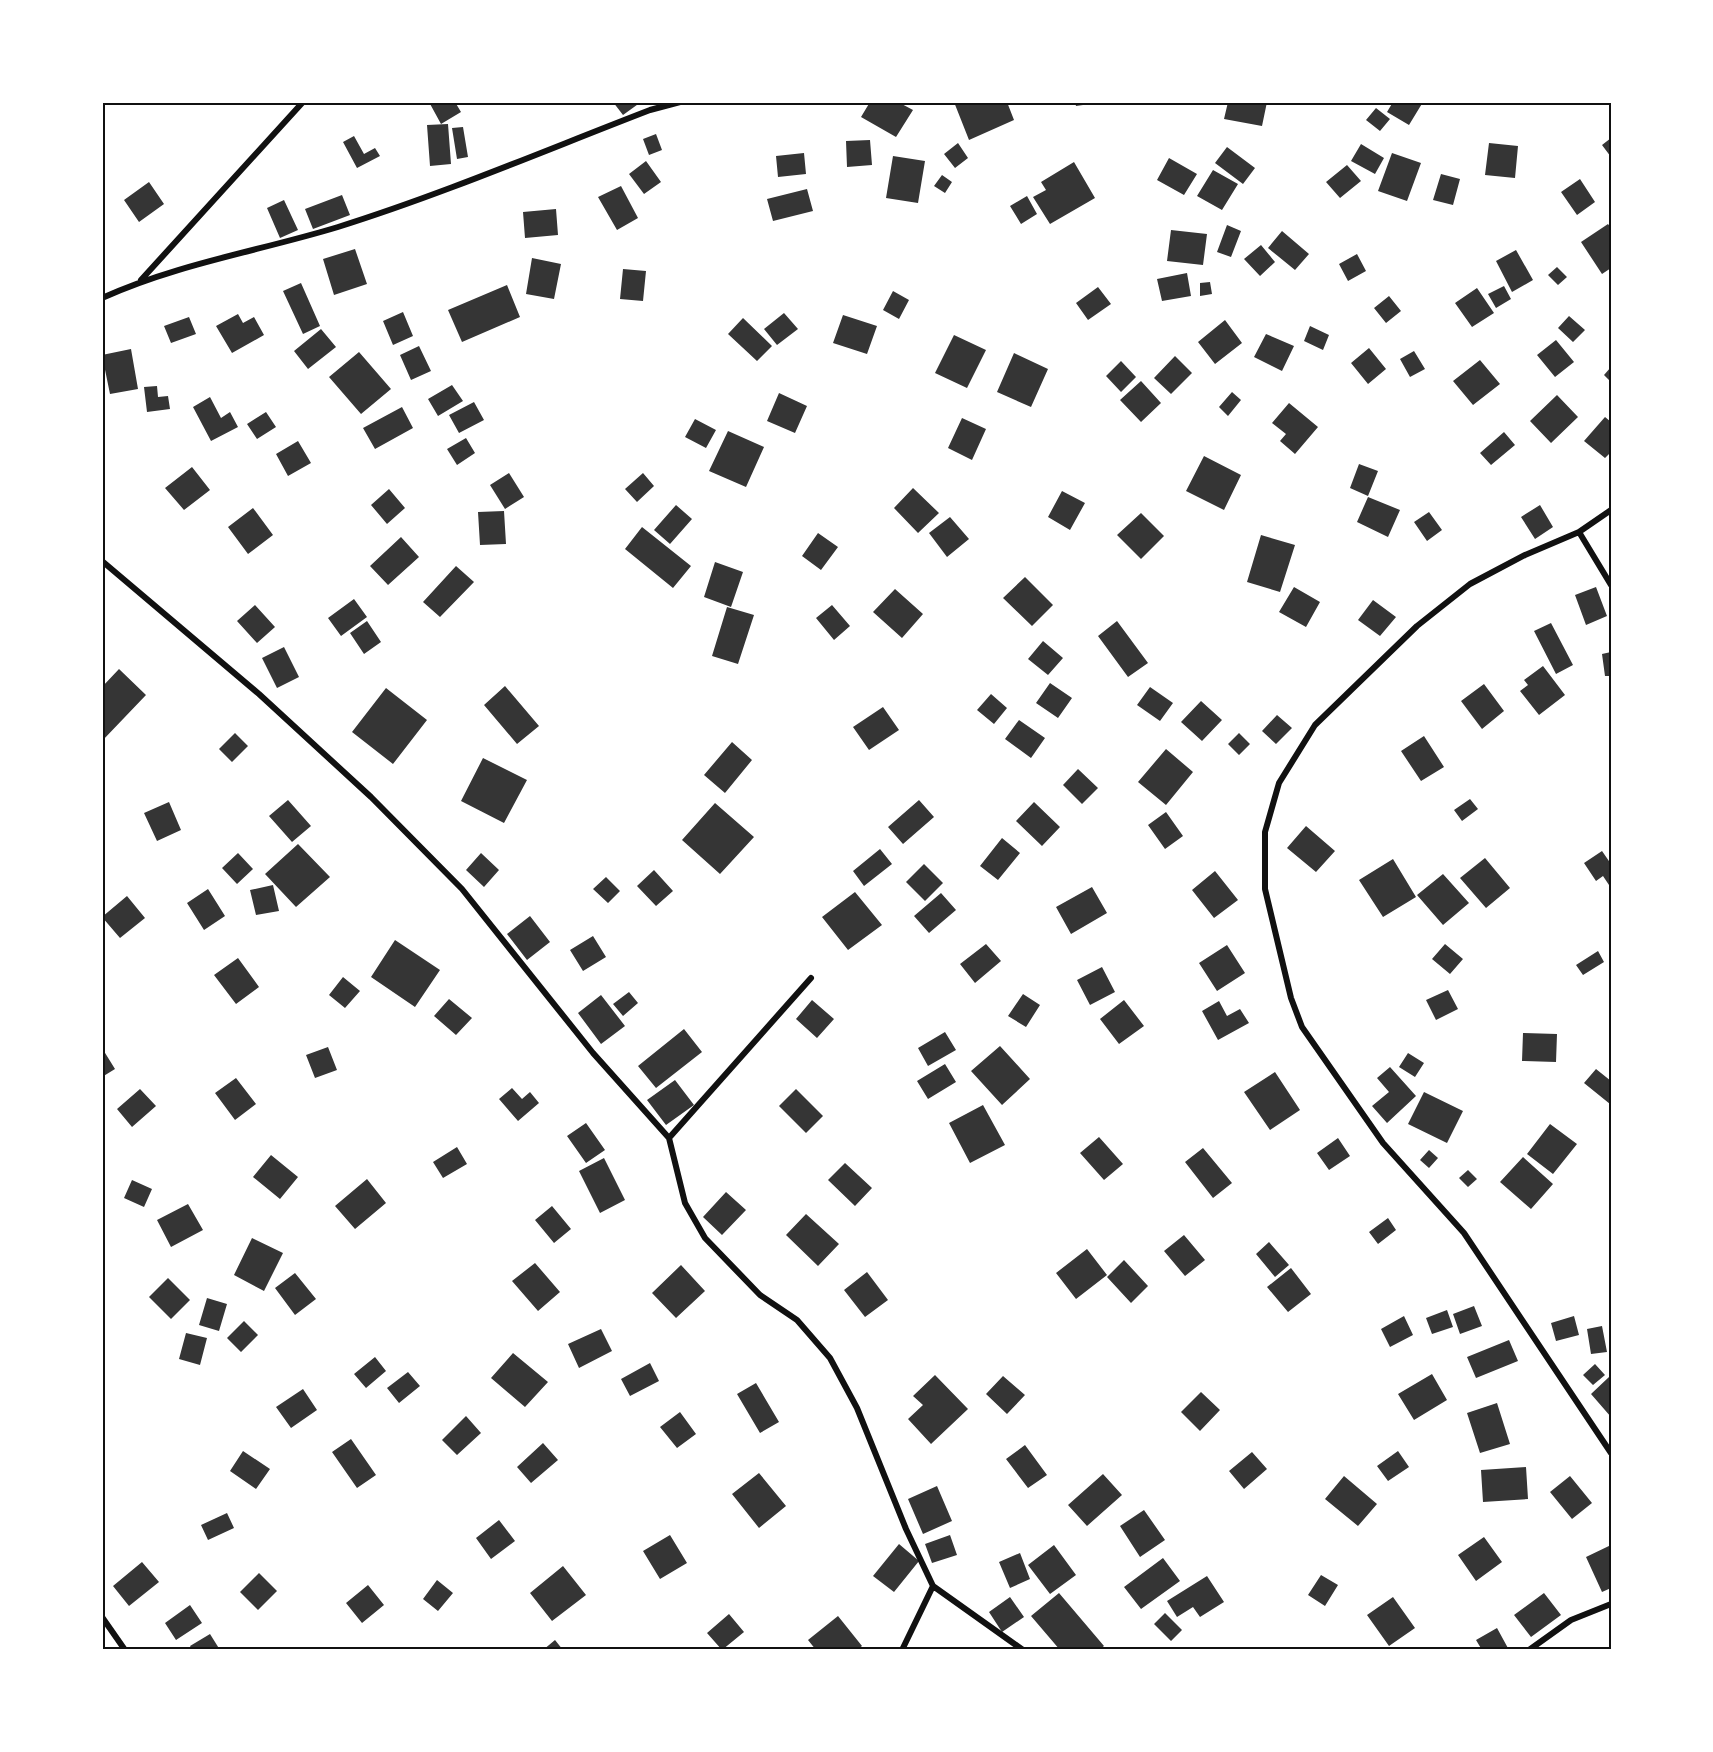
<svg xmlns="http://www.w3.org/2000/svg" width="1713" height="1752" viewBox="0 0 1713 1752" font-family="'Zilla Slab',serif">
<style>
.building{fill:#353535}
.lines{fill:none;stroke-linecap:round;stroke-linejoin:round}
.minor{stroke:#111;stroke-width:6}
.neatline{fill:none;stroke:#111;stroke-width:2}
</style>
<rect width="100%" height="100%" fill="#fff"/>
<path class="building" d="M429,102H455L461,112L441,124Z
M613,102H641L623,115Z
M870,102H898L913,110L896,137L861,117Z
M954,102H1007L1014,120L969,140Z
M1075,102H1097V103L1076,106Z
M1228,102H1267L1262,126L1224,119Z
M1393,102H1423L1409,125L1387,112Z
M1376,108L1390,119L1380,131L1366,120Z
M448,124L451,164L430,166L427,125Z
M463,127L468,157L457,159L452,128Z
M656,134L662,150L649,155L643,139Z
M354,136L364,154L375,148L380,156L357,168L343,142Z
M1611,138V157L1602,145Z
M870,140L872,165L847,167L846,141Z
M958,143L968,158L955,168L944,154Z
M1489,143L1518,146L1515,178L1485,175Z
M1361,144L1384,158L1375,174L1351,161Z
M1227,147L1255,168L1243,184L1215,163Z
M804,153L806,174L778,177L776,156Z
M1392,153L1421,163L1407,201L1378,191Z
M893,156L925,161L918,203L886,198Z
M1169,158L1197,174L1184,195L1157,180Z
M646,161L661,182L644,194L629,174Z
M1074,162L1095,198L1050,224L1033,197L1046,190L1041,182Z
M1347,165L1361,181L1340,198L1326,182Z
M1213,170L1238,184L1222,210L1197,196Z
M1441,174L1460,179L1453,205L1433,200Z
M942,175L952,182L945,193L934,186Z
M1580,179L1595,202L1577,215L1561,192Z
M149,182L164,204L139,222L124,200Z
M621,186L638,218L617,230L598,197Z
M807,189L813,211L773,221L767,199Z
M342,195L350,215L313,229L305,209Z
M1027,196L1037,214L1021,224L1010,206Z
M284,200L298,230L280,238L267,208Z
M556,209L558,235L525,238L523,212Z
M1608,224L1611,228V268L1602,274L1581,242Z
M1227,225L1241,231L1231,257L1217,252Z
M1171,230L1207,234L1203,265L1167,261Z
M1282,231L1309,254L1295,270L1268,248Z
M1261,245L1275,262L1260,276L1244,259Z
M355,249L367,284L334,295L323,259Z
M1516,250L1533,280L1512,292L1496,261Z
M1357,254L1366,271L1348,281L1339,264Z
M532,258L561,264L554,299L526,294Z
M1557,267L1567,277L1558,285L1548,275Z
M623,269L646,271L643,301L620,299Z
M1187,273L1191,296L1162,301L1157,279Z
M1210,282L1212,294L1200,296V283Z
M301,283L320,326L303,334L283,291Z
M507,285L520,317L462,342L448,310Z
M1504,286L1511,299L1496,308L1488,294Z
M1098,287L1111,304L1088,320L1076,303Z
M1477,288L1494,313L1472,327L1455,303Z
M893,291L909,300L899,319L883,310Z
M1389,296L1401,311L1386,323L1374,308Z
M403,312L413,336L393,345L383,321Z
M784,313L798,329L777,345L764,329Z
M238,314L243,323L254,317L264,335L232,353L216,326Z
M843,315L877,326L867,354L833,343Z
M1569,316L1585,330L1573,342L1558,328Z
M189,317L196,334L171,343L164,326Z
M743,318L772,346L757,361L728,334Z
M1225,320L1242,343L1215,364L1198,342Z
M1310,326L1329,335L1323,350L1304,341Z
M321,329L336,347L308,369L294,351Z
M1266,334L1294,346L1282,371L1254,357Z
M954,335L986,350L967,388L935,373Z
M1556,340L1574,362L1555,377L1537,355Z
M419,346L431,371L411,380L400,355Z
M1369,348L1386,369L1368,384L1351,363Z
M131,349L138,389L110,394L102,355Z
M1414,351L1425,369L1410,377L1400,359Z
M359,352L391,389L361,414L329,377Z
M1014,353L1048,369L1031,407L997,392Z
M1175,356L1192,373L1171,394L1154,378Z
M1480,360L1500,384L1473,405L1453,381Z
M1121,361L1136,377L1121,392L1106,376Z
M1611,367V382L1604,375Z
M1141,381L1161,403L1141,422L1120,400Z
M452,385L463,401L438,416L428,399Z
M157,386L158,397L168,396L170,409L147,412L144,387Z
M1232,392L1241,400L1228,416L1219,407Z
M779,393L807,406L795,433L767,421Z
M1557,395L1578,417L1551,443L1530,421Z
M210,397L221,418L230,412L238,427L211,441L193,407Z
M474,402L484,420L459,433L449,415Z
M1289,403L1318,427L1295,454L1280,441L1286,434L1272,423Z
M402,407L413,428L375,449L363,428Z
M266,412L276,427L257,439L247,424Z
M1605,417L1611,422V452L1605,458L1584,441Z
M962,418L986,429L972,460L948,448Z
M695,419L716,430L706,448L685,437Z
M728,431L764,447L746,487L709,471Z
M1504,432L1515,445L1491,465L1480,453Z
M466,438L475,453L457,465L447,449Z
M298,441L311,463L288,476L276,454Z
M1204,456L1241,475L1224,510L1186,491Z
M1359,464L1378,471L1368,496L1350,488Z
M192,467L210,490L184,510L165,488Z
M509,473L524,497L505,509L490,485Z
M643,473L654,486L637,502L625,489Z
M913,488L939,513L918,533L894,508Z
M389,489L405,508L387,524L371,505Z
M1062,491L1085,503L1070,530L1048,517Z
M1368,497L1400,510L1388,537L1357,522Z
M676,505L692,519L670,544L654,530Z
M1540,505L1553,527L1535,539L1521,517Z
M253,508L273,535L248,554L228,527Z
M504,511L506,544L480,545L478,512Z
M1429,512L1442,530L1427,541L1414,522Z
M1141,513L1164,536L1141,559L1117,535Z
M950,517L969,539L947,557L929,533Z
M642,527L691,566L673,588L625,549Z
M818,533L838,547L821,570L802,556Z
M1261,535L1295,545L1280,592L1247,582Z
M401,537L419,557L388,585L370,566Z
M715,562L743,572L731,607L704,597Z
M456,566L474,582L440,617L423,602Z
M1025,577L1053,605L1032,626L1003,598Z
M1294,587L1320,602L1306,627L1279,612Z
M1596,587L1607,616L1586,625L1575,595Z
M895,589L923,614L902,638L873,612Z
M354,599L367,617L341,636L328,618Z
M1373,600L1396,617L1380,636L1358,620Z
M255,605L275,627L257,643L237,621Z
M832,605L850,626L834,640L816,618Z
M727,607L754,615L738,664L712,656Z
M367,621L381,642L364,654L350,633Z
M1117,621L1148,663L1128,677L1098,636Z
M1551,623L1573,665L1556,674L1534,631Z
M1043,641L1063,658L1048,675L1028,659Z
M284,647L299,677L277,688L262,658Z
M1611,652V676H1605L1602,654Z
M1543,666L1565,695L1539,715L1520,691L1528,685L1524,680Z
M119,669L146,695L102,741V687Z
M1050,683L1072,698L1058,718L1036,703Z
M1484,684L1504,711L1482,729L1461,701Z
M505,686L539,726L517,744L484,705Z
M1150,687L1173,703L1160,721L1137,705Z
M386,688L427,720L393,764L352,732Z
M991,694L1007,708L994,724L977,710Z
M1201,701L1222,720L1202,741L1181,722Z
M883,707L899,730L869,750L853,727Z
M1277,715L1292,728L1276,744L1262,731Z
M1019,720L1045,738L1031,758L1005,739Z
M235,733L248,746L232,762L219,749Z
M1239,733L1250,744L1239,755L1228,744Z
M1424,736L1444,767L1421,781L1401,751Z
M732,742L752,760L725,793L704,775Z
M1166,749L1193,772L1166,805L1138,782Z
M483,758L527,780L504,823L461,801Z
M1078,769L1098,788L1082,804L1063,785Z
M1470,799L1478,809L1462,821L1454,810Z
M288,800L311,826L292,842L269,816Z
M919,800L934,817L903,844L888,827Z
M169,802L181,830L157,841L144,813Z
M1034,802L1060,827L1042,846L1016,821Z
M715,803L754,837L720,874L682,840Z
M1166,812L1183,836L1165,849L1148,825Z
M1306,826L1335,851L1316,872L1287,848Z
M1002,838L1020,853L998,880L980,866Z
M298,844L330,877L296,907L265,874Z
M880,849L892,864L864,886L853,871Z
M1602,851L1611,864V888L1603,876L1596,881L1584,863Z
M238,853L253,869L237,884L222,868Z
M481,853L499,870L484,887L466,870Z
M1485,858L1510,888L1486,908L1460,878Z
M1393,859L1416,897L1383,917L1359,880Z
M924,864L943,883L925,901L906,882Z
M654,870L673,891L656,906L637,886Z
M1215,871L1238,900L1214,918L1192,890Z
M1443,874L1469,903L1443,925L1417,895Z
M606,877L620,891L608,903L593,889Z
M273,885L279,911L256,915L250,890Z
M1092,887L1107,913L1071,934L1056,907Z
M208,889L225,916L204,930L187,903Z
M855,892L882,925L848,950L822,917Z
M941,893L956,910L929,933L914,916Z
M127,896L145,918L120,938L102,917Z
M530,916L550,942L527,960L507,934Z
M593,936L606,957L583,971L570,950Z
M395,940L440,970L415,1007L371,977Z
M986,944L1001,961L975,983L960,964Z
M1445,944L1463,959L1450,974L1432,959Z
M1227,945L1245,973L1217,991L1199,963Z
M1598,951L1604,962L1583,975L1576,965Z
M238,958L259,987L236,1004L214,975Z
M1102,967L1115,992L1090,1005L1077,980Z
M343,977L360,991L345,1008L329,995Z
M1448,990L1458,1009L1436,1020L1426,1000Z
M629,992L638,1003L623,1016L613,1004Z
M1023,994L1040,1005L1026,1027L1008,1016Z
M601,995L625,1026L601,1044L578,1013Z
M449,999L472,1018L456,1035L434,1016Z
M812,1000L834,1019L817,1038L796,1019Z
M1124,1000L1144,1026L1119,1044L1100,1019Z
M1219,1001L1227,1016L1240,1009L1249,1023L1218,1040L1202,1011Z
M684,1029L702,1052L656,1088L638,1066Z
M945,1032L956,1050L928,1066L918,1048Z
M1523,1033L1557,1034L1556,1062L1522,1061Z
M1000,1046L1030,1079L1002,1105L971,1071Z
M328,1047L337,1070L315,1078L306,1055Z
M102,1048L115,1069L102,1077Z
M1408,1053L1424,1063L1415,1077L1399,1067Z
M945,1064L956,1082L928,1099L917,1081Z
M1390,1067L1416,1096L1387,1123L1372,1106L1389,1092L1377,1078Z
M1596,1069L1611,1081L1610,1104L1584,1083Z
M1275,1072L1300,1110L1270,1130L1244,1092Z
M236,1078L256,1104L235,1120L215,1093Z
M675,1080L694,1105L666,1125L647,1100Z
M512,1088L522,1099L530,1092L539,1103L518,1121L499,1099Z
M140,1089L156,1106L132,1127L117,1109Z
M796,1089L823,1116L806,1133L779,1106Z
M1424,1092L1463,1111L1447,1143L1408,1124Z
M983,1105L1005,1145L970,1163L949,1123Z
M586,1123L605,1150L586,1163L567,1136Z
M1550,1124L1577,1144L1553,1174L1527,1154Z
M1099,1137L1123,1164L1104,1180L1080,1153Z
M1338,1138L1350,1156L1329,1170L1317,1153Z
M457,1147L467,1164L443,1178L433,1162Z
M1203,1148L1232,1183L1213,1198L1185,1162Z
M1429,1150L1438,1158L1429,1168L1420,1160Z
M271,1155L298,1177L280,1199L253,1177Z
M1523,1157L1553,1184L1531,1209L1500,1182Z
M604,1158L625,1200L600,1213L579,1171Z
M845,1163L872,1188L855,1206L828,1180Z
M1468,1170L1477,1179L1468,1187L1459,1178Z
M367,1179L386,1203L355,1229L335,1206Z
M132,1180L152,1189L144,1207L124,1198Z
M726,1192L746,1210L722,1235L703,1217Z
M188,1204L203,1230L171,1247L157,1220Z
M552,1206L571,1229L554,1243L535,1220Z
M806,1214L839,1244L818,1266L786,1235Z
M1388,1218L1396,1230L1378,1244L1369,1232Z
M1184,1235L1205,1260L1185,1276L1164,1251Z
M252,1238L283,1253L264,1291L234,1275Z
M1269,1242L1289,1265L1275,1277L1256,1254Z
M1087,1249L1107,1275L1076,1299L1056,1273Z
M1124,1260L1148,1286L1131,1303L1107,1277Z
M535,1263L560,1292L538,1311L512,1281Z
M681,1265L705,1291L676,1318L652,1293Z
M1291,1268L1311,1294L1288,1312L1267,1287Z
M867,1272L888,1300L865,1317L844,1290Z
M295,1273L316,1299L295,1315L275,1288Z
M168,1278L190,1300L171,1319L149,1297Z
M207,1298L227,1304L219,1331L199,1325Z
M1474,1306L1482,1326L1460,1334L1453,1314Z
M1447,1310L1453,1327L1432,1334L1426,1318Z
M1404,1316L1413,1335L1390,1347L1381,1329Z
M1574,1316L1579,1335L1556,1341L1551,1323Z
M244,1321L258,1335L241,1352L227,1338Z
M1602,1326L1607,1352L1591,1354L1587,1329Z
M601,1329L612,1351L579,1368L568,1344Z
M186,1333L207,1338L200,1365L179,1359Z
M1509,1340L1518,1361L1476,1378L1467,1357Z
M513,1353L548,1382L525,1407L491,1378Z
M375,1357L386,1371L366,1388L354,1374Z
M650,1363L659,1381L630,1396L621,1379Z
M1595,1364L1605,1375L1593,1385L1583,1375Z
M408,1372L420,1386L399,1403L387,1388Z
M1432,1374L1447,1400L1414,1420L1398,1394Z
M935,1375L968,1409L931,1444L908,1419L923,1405L913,1396Z
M1003,1376L1025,1395L1007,1414L986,1394Z
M1609,1377L1611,1380V1417L1591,1394Z
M756,1383L779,1422L760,1433L737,1394Z
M303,1389L317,1410L291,1428L276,1407Z
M1201,1392L1220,1410L1200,1431L1181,1412Z
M1497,1403L1510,1444L1480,1453L1467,1413Z
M680,1412L696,1434L677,1448L660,1427Z
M466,1416L481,1433L457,1455L442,1440Z
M351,1439L376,1475L357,1488L332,1452Z
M543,1443L558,1460L531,1483L517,1467Z
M1025,1445L1047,1475L1028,1488L1006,1459Z
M243,1451L270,1469L256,1489L230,1471Z
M1398,1451L1409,1467L1388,1481L1377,1466Z
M1252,1452L1267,1469L1244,1489L1229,1471Z
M1526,1467L1528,1499L1483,1502L1481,1470Z
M759,1473L786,1506L759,1528L732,1494Z
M1103,1474L1122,1495L1087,1526L1068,1505Z
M1344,1476L1377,1504L1358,1526L1325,1499Z
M1570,1476L1592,1503L1572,1519L1550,1492Z
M937,1486L952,1521L923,1534L908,1499Z
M1144,1510L1165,1540L1140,1557L1120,1526Z
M227,1513L234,1528L208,1540L201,1525Z
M499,1520L515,1541L491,1559L476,1538Z
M670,1535L687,1563L660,1579L643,1551Z
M950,1535L957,1555L932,1563L925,1544Z
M1484,1537L1502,1562L1476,1581L1458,1555Z
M899,1544L919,1561L894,1592L873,1576Z
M1054,1545L1076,1575L1050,1594L1028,1565Z
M1611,1545V1588L1602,1592L1586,1557Z
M1020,1553L1030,1579L1010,1588L999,1562Z
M1163,1558L1180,1581L1141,1609L1124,1587Z
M142,1562L159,1582L129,1606L113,1586Z
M563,1566L586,1595L552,1621L530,1593Z
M259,1573L277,1591L258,1610L240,1592Z
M1321,1575L1338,1585L1325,1606L1308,1595Z
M1207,1576L1224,1602L1200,1617L1193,1607L1177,1617L1167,1601Z
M437,1580L453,1593L438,1611L423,1599Z
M368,1585L384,1605L362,1623L346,1603Z
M1059,1593L1104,1646L1099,1650H1060L1031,1616Z
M1544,1593L1561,1615L1531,1637L1514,1615Z
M1010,1597L1024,1617L1002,1632L989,1612Z
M1393,1597L1415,1628L1389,1646L1367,1615Z
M190,1605L202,1623L176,1640L165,1623Z
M1165,1613L1182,1630L1171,1641L1154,1624Z
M729,1614L744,1632L722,1650L707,1633Z
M838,1616L862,1646L857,1650H816L808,1640Z
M1497,1628L1509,1650H1482L1476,1640Z
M210,1634L220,1650H192L190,1646Z
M555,1640L563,1650H543Z"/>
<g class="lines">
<path class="minor" d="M141,280L303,102
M102,298C177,264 259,251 338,227C443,194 546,150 650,110L680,102
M1611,510L1579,532L1525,555L1470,584L1417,626L1315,725L1279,783L1265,832V889L1291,998L1302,1027L1383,1143L1464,1233L1611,1453
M1579,532L1611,585
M102,561L259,694L371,797L462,889L593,1053L669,1138
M811,978L669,1138L685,1203L705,1238L760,1295L797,1320L830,1358L857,1408L906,1529L933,1586L1023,1650
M102,1617L125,1650
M902,1650L933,1586
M1529,1650L1571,1620L1611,1604"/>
</g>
<rect width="1713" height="1752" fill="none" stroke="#ffffff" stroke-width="207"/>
<rect x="104" y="104" width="1506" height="1544" class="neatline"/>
</svg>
